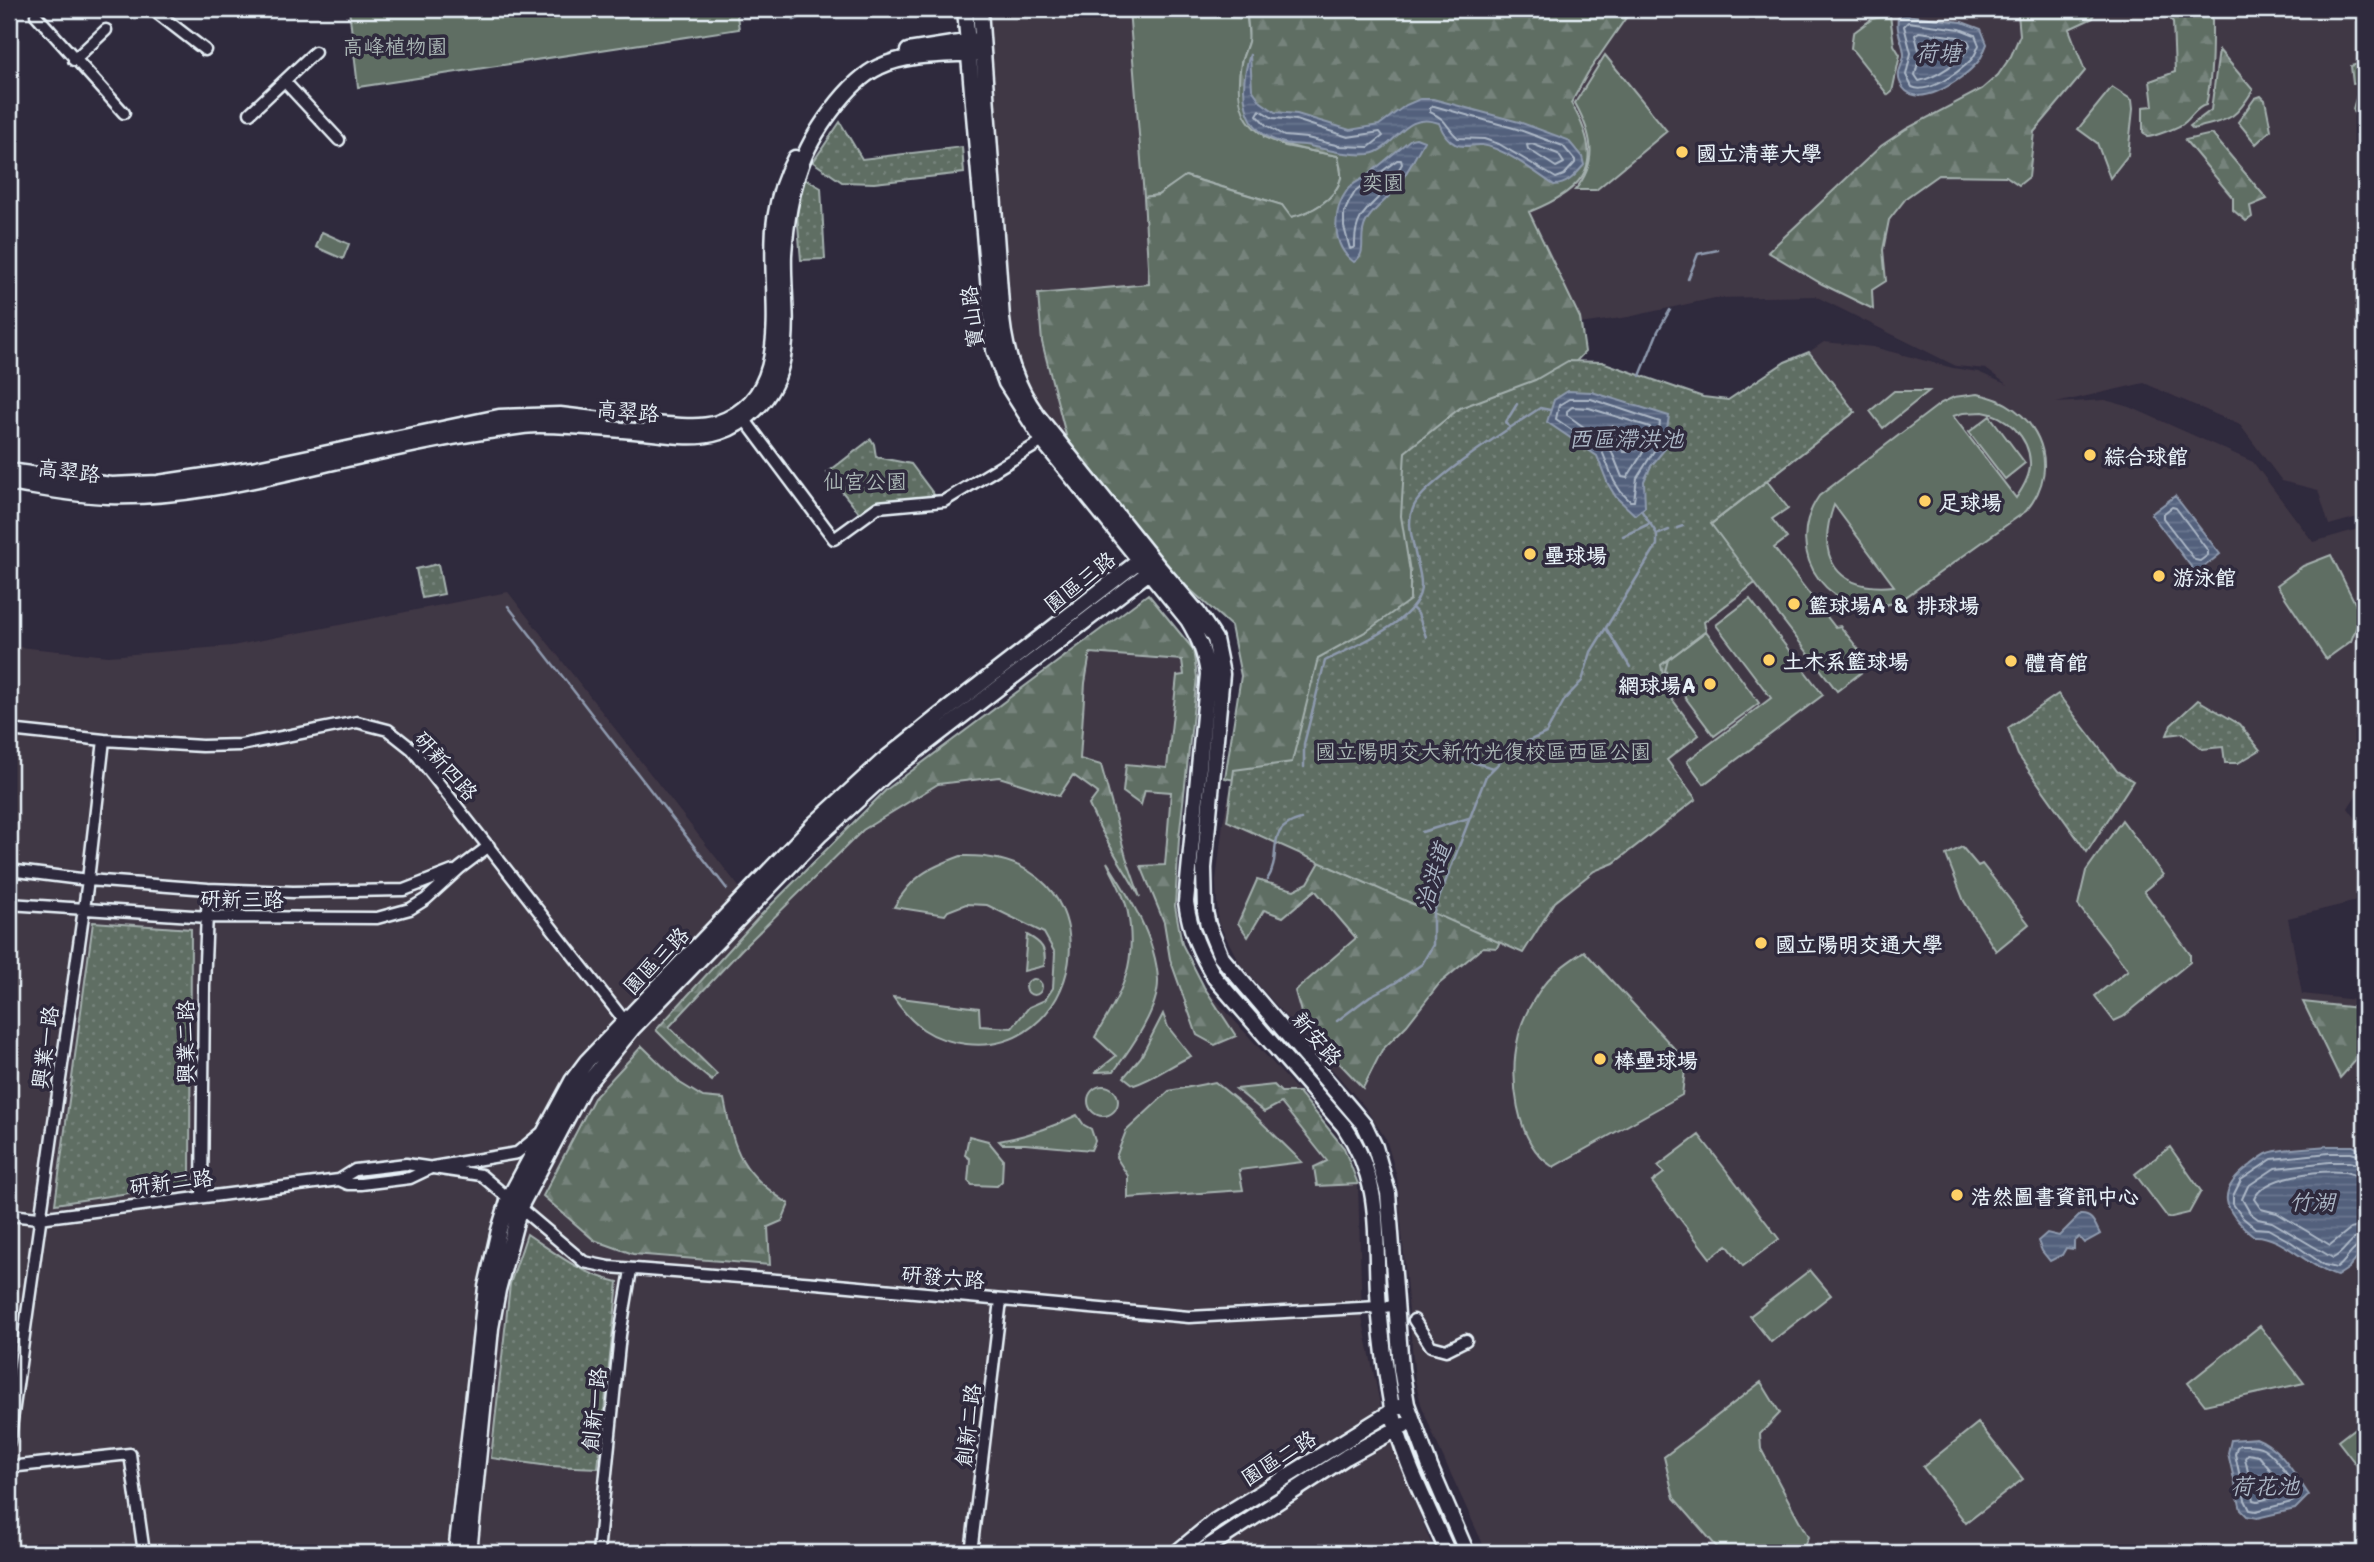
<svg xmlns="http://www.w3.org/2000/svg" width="2374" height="1562" viewBox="0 0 2374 1562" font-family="Mali,'LXGW WenKai TC',sans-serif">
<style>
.built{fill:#413745}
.green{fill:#5f6e64;stroke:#a4b0ae;stroke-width:2;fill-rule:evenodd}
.forest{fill:url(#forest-firs);stroke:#a4b0ae;stroke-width:2}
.park{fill:url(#park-dots);stroke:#a4b0ae;stroke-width:2}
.water{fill:url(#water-rules);stroke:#8e9aae;stroke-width:2}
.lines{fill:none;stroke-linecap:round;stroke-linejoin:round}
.shore{stroke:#acb7c6;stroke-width:2}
.stream{stroke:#8e9aae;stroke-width:2.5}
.street-casing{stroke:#e8f1f8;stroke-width:15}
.secondary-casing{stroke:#e8f1f8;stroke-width:19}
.street{stroke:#2f2a3d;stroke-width:10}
.secondary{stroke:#2f2a3d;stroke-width:14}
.poi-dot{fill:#ffd166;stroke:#2f2a3d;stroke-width:2.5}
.labels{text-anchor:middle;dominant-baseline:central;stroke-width:7;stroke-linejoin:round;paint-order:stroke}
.park-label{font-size:21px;fill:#aab6b5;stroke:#2f2a3d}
.poi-label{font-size:21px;font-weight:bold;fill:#e8f1f8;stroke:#2f2a3d;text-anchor:start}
.street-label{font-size:21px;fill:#e8f1f8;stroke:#2f2a3d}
.water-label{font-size:23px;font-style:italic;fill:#acb7c6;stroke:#2f2a3d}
</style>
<defs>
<pattern id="forest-firs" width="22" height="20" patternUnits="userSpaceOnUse" patternTransform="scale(1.75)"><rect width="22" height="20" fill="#5f6e64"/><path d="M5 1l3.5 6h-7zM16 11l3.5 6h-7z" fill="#76837b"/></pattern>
<pattern id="park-dots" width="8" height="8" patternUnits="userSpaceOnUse" patternTransform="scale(1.75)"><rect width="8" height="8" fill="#5f6e64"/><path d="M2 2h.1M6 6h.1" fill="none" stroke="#76837b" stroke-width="1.8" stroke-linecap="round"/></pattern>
<pattern id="water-rules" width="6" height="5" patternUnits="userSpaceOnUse" patternTransform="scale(1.75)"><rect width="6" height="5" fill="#52607c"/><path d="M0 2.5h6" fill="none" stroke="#6b778f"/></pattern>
</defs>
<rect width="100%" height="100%" fill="#2f2a3d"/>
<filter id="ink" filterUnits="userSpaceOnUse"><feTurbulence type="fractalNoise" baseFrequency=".0143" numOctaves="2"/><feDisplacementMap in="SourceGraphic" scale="14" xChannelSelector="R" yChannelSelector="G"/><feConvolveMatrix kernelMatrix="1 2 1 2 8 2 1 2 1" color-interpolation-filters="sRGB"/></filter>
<g filter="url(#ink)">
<path class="built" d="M988,9H2365V515L2329,525L2318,490L2282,481L2240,425L2144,383L2056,403L2105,400L2130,407L2253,462L2313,542L2365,527V781L2348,808L2365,831V899L2288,918L2302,994L2365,1001V1553H1554L1535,1551L1530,1553H1487L1435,1439L1421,1404L1415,1380L1397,1177L1386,1139L1364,1106L1240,964L1218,922L1216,881L1223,823L1234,770L1602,362L1703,397L1728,400L1785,362L1809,352L1824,342L1873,347L1953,368L1978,372L2008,385L1986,369L1956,366L1815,296L1715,298L1628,317L1538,330L1175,576L1039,405L1022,374L1010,340Z
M508,592L761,915L886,790L1148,594L1193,649L1197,677L1179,839L1175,906L1182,944L1204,987L1299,1092L1344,1148L1358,1184L1362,1317L1379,1399L1395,1453L1435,1553H9V646L109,656L232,646Z"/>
<path class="green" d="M349,9H736L739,29L358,87Z
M1129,9H1246L1249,39L1241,62L1264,137L1285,146L1338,156C1339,162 1342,172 1341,178C1336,200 1310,213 1290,218L1282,205L1186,176L1158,195L1144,197Z
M1890,15L1894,45L1900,55L1892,92L1888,95L1851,48L1853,33L1872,19Z
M1605,55L1667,131L1596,190H1575C1599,161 1592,134 1575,103Z
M2365,62V83L2353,84L2351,66Z
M2112,87L2132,100L2133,109L2128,155L2110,178L2097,143L2078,129Z
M2365,88V126H2364L2359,123L2353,109L2358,91Z
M322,232L349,244L343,259L316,247Z
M1894,391H1929L1883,428L1870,411Z
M1977,394C2035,403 2066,464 2026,511L1900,601C1832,625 1779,554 1819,496L1941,403L1954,397ZM1983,412C2006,415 2029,437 2030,462C2031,475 2023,488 2016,498L1953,416L1963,413ZM1834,505L1894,586C1836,592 1815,557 1834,505Z
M1990,416L2025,463L2005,479L1969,432Z
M1767,481L1788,508L1772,519L1787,538L1774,548L1835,627L1840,626L1871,665L1837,691L1710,525Z
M2331,555L2361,615L2351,641L2326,659L2277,585L2303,566Z
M1750,599L1823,695L1704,784L1687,761L1771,698L1716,625Z
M1706,631L1759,703L1714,736L1661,665Z
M2122,820L2163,875L2144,891L2190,954V962L2123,1017L2114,1021L2095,996L2128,970L2078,905L2086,871Z
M1962,847L1978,866L1982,864L2029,924L1996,951L1964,901L1946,855Z
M961,856C1120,851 1090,1058 966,1044C931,1040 912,1025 893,997L979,1008L980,1026L1012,1028L1029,1007L1045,1000L1053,988L1055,953L1044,933L987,905L966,904L948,911L945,915L894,907C912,876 928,868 961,856Z
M1107,862C1129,896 1156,938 1158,980C1159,1009 1131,1048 1114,1071L1096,1072L1116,1056L1095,1037C1122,991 1139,964 1127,908C1123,892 1113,876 1107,862Z
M1027,935C1042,943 1047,949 1044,966L1024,971Z
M1584,951L1686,1061L1682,1095L1553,1167C1514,1142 1509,1075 1519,1034C1522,1020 1532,1002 1540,990C1551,973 1568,962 1584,951Z
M1026 987a8 8 0 1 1 16 0a8 8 0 1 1-16 0Z
M1163,1014L1168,1027L1191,1056C1171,1065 1154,1079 1134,1085L1124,1077L1141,1057Z
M1215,1082L1249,1110L1302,1162L1239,1170L1243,1190L1128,1198V1176L1116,1157L1126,1131L1169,1091Z
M1088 1101a15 15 0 1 1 30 0a15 15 0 1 1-30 0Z
M1077,1115L1084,1125L1091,1129L1095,1141L1091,1150L1025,1144H1002L999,1141C1027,1136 1051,1128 1077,1115Z
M1699,1135L1779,1239L1743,1266L1727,1245L1710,1258L1652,1182L1664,1173L1658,1166Z
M969,1136L988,1141L1003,1159L1002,1181L997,1186L972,1185L968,1181L970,1159L965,1155Z
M2170,1147L2201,1191L2189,1213L2168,1218L2135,1174Z
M1810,1270L1831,1295L1771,1342L1750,1316Z
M2260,1326L2304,1383L2205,1405L2188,1383Z
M1761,1382L1780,1413L1760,1434L1761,1449L1808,1537L1803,1548L1805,1553H1722L1674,1498L1664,1457Z
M2365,1420V1476L2338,1441Z
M1978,1423L2023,1479L1966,1523L1923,1467Z"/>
<path class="forest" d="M1246,9H1632L1589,71L1571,103C1606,162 1588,188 1529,212L1580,318L1585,352L1544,395L1700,535L1662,683L1336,802L1225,778L1241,676L1231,626L1175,576L1067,439L1042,342L1038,294L1149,284L1144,197L1158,195L1185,176L1282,205L1291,217C1310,213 1336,200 1341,178C1342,172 1339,162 1338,156C1279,145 1227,140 1241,63C1243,55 1246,49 1248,42C1250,32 1247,19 1246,9Z
M2021,9H2094L2093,18L2069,29L2085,71L2034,132L2029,177L2019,185L2006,176L1938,175L1907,197L1889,220L1883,250L1886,281L1872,290L1873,309L1822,284L1768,252L1881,146L1906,129L1982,89L1998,75L2011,56L2020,35L2018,14Z
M2169,9H2212C2212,41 2213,73 2206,105C2196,107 2192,117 2184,123C2180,127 2153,137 2147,137L2143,132V107L2153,106L2150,81L2175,72L2173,22L2165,13Z
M2219,50L2253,90C2233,123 2228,119 2193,129L2190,126L2211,110Z
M2261,96L2265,100L2271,130L2256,144L2238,122L2255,98Z
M2212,134L2267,199L2250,206L2252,217L2246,221L2233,210V198L2185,140Z
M1148,594L1193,649L1197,677L1179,839L1175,906L1182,944L1204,987L1236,1036L1215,1045L1197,1035L1170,959L1164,922L1141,866L1165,865L1171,792L1145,790L1141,805L1123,792L1126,764L1167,768L1177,676L1184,675L1182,660L1090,653L1085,683L1080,759L1101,765L1126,857L1140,897C1123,866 1103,838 1089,805L1098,793L1073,775L1059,796L999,777L938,784L863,830L742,949L669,1027L717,1074L712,1081L685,1059L656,1030L761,915L886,790Z
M1320,862L1369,884L1507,925L1497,948L1483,947L1439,984L1407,1025L1382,1050L1363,1088L1325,1048L1302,1016L1295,991L1356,938L1315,890L1283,917L1264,910L1248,937L1238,923L1257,880L1294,890L1308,883Z
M2303,1002L2358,1008L2357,1059L2340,1078Z
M642,1046L680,1083L703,1097L724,1099C735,1155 741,1172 789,1204L782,1221L768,1227L770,1265L633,1254L594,1240L543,1196L594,1098Z
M1274,1085L1281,1092H1299L1344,1148L1358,1184L1317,1186L1314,1167L1327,1161L1281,1103L1264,1112L1236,1089Z"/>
<path class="park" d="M840,122L862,159L962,147L964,173L874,183L842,182L813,162Z
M804,178L821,188L825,259L801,260L797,213Z
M1809,352L1855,412L1711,524L1755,583L1704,622L1706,631L1661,665L1666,691L1699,735L1667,760L1696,799L1614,863L1594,871L1555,902L1523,953L1227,821L1234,770L1292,762L1318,658L1367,631L1410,600V572L1401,516L1405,452L1460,408L1535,380L1568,361L1602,362L1703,397L1728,400L1785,362Z
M871,439L874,444L876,457L911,464L935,496L876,503L861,515L827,473Z
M438,564L444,594L422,598L416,569Z
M2058,694L2117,771L2133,781L2087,852L2018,755L2008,728Z
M2198,700L2239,724L2260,750L2238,763H2225L2223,747L2202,749L2183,733L2167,735L2171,725Z
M93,922L191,929L190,1184L55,1204Z
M527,1234C558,1255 581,1274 618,1282L598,1468L549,1466L491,1458L510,1284Z"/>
<path class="water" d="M1905,15L1962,22L1981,29L1987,44C1984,51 1982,58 1977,63C1962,80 1913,115 1900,82C1896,72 1903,65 1904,55C1904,43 1895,32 1898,18Z
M1250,54L1252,89L1261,102L1275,112L1297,114L1350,130L1379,125L1406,105L1420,99H1433L1519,122L1568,140L1582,157L1584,165C1576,174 1568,185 1554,185C1536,173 1504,148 1482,145C1473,144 1464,149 1455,144C1447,140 1442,131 1439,123C1403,110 1396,150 1369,154C1350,156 1329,150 1310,146C1302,144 1292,145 1284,143C1240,133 1239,88 1250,54Z
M1416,138L1424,141C1414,159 1403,182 1388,197C1380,206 1372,211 1366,222C1357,238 1369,252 1354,262C1331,246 1332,210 1348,189C1352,184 1359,181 1365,177C1381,165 1396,151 1411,139Z
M1568,391L1592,392L1669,416L1664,450L1651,466L1644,481L1645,507L1635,515L1616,497L1608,484L1597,456L1547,422L1554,400Z
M2175,496L2220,554L2196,573L2151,514Z
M2328,1146H2353L2365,1152V1249L2349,1268L2337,1276C2309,1268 2280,1234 2254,1236C2223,1211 2214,1191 2251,1165C2256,1161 2263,1155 2269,1153C2277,1149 2316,1147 2328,1146Z
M2080,1215C2093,1214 2095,1225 2100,1234L2084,1243L2079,1237L2074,1241V1249L2066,1248L2062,1255L2050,1261L2042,1251L2038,1241L2047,1233L2059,1236Z
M2256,1438C2280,1447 2295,1475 2309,1495L2295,1509L2257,1518L2247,1516L2241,1510L2228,1453L2231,1440Z"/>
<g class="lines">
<path class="shore" d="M1908,22L1960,29L1975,35L1979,45C1977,50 1975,56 1971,60C1959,72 1928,95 1912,87L1906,75L1911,53L1904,26Z
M1919,32L1958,37L1968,41L1970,45C1963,61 1935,78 1919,81L1915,75L1920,54L1915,35Z
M1434,106L1517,129L1563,146L1575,160V163L1564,175L1556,178L1499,144L1484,139L1458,138C1444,125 1449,121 1430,112V108Z
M1260,110L1273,118L1296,120L1348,137L1380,132L1383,136L1369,147L1340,146L1307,138L1284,136L1266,125L1257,115Z
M1532,144L1558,154L1564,163L1556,167L1528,149L1527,145Z
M1397,160H1401L1402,164C1397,173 1391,184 1384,192C1365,211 1354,218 1355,247L1350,249L1344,227V213L1349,202L1355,192Z
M1569,399H1591L1660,422L1657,446L1637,478L1634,501H1630L1621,492L1614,481L1602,451L1556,419L1559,405Z
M1572,407L1589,408L1650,427C1651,446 1636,462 1627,478L1622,477L1609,445L1567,415V411Z
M1612,426L1639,435V439L1628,452H1624L1619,441L1608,431V427Z
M2172,507L2176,508L2208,551V555L2200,561L2195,560L2163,518V514Z
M2365,1157L2351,1153H2329L2272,1159L2241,1180L2233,1196V1204L2243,1218L2255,1228L2268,1229L2291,1242L2324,1265L2337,1268C2347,1261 2352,1246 2365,1244
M2365,1166L2349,1162H2329L2275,1168L2248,1186L2242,1199L2250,1213L2258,1219L2272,1222L2333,1258C2346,1253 2348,1237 2365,1235
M2365,1177C2358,1177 2351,1173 2344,1172C2321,1170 2264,1175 2254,1199L2261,1209L2277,1213L2330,1245L2350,1229L2365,1225
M2240,1445C2248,1445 2256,1444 2263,1448C2278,1457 2289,1479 2299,1493V1497L2292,1502L2256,1511L2250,1510L2245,1500L2235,1454L2237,1447Z
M2248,1454L2259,1456L2286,1489L2285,1494L2258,1501L2254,1500L2245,1458Z"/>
<path class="stream" d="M794,20L819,9
M1688,279L1698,254L1718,250
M1640,376L1658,331L1670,310
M1510,428L1506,422L1517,404
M1677,528L1683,526
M1659,534L1669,530
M1623,536L1651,523
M508,606L727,889
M1412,608L1418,614L1426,637
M1606,628L1630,667
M1434,752L1494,768
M1304,767V744L1325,661C1352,647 1423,620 1421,584C1421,574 1417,563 1415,553C1412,536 1406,522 1414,506C1426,481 1513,426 1540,408L1550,410
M1422,832L1469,818
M1267,880C1284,855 1262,829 1301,819
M1337,1021L1370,996L1395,983L1422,964L1433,945V914L1486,776L1515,747L1546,733L1565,699L1582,681L1591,652L1657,545V534L1641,510"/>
<defs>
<path id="street" d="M152,9L205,50
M36,15L124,113
M74,60L106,30
M284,81L339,140
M250,113L315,52
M742,416L834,539L878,507L944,501L1046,439
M9,730L104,740L202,746L241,745L357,722L388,730L412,749L627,1024
M9,870L88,880L208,889L293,892L404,890L453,871
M9,904L208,917L377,918L410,909L426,899L460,868L489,846
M339,1180L348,1184H361L410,1178L433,1167L517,1153L540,1134
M202,1196L204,986L208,889
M9,1215L39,1218L339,1180L355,1170L406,1164L481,1175L584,1262L609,1267L816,1283L1189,1317L1397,1306
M1414,1320L1431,1346L1446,1350L1466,1340
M9,1442L88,880L104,740
M9,1467L130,1454L144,1553
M598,1553L620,1335L631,1270
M971,1553L1001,1300"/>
<path id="secondary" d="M965,9L994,350L1006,383L1043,441L1188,620C1199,638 1205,653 1208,674L1186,902C1190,931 1200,953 1215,978L1344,1126C1386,1188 1373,1238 1379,1307C1382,1341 1386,1375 1392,1408C1399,1452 1430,1511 1448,1553
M980,9L1002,319C1006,355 1016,385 1037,415L1157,565L1198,613L1215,639L1222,674L1204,868L1205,911L1208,925L1221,957L1349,1107L1365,1126L1375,1147L1388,1193L1401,1369L1407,1404L1430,1467L1467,1553
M908,51L978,40
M653,424C674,425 697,429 717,423C802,395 765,285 775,219C778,198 785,176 795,158
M9,471L111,485L158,483L252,469L499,417L560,415L602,420
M9,483C42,488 75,495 108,496C193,499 278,474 361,456C405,446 450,436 496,430C510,428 525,425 539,425C574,425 610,429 645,432C669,435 696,440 720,432C733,428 746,419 756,409C799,368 782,306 784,254C786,225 790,196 800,168C810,136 848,81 879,67C908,53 946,55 977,53
M456,1553L486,1287L499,1230L509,1198L572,1081L587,1061L813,825L883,761L939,716L1144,557
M469,1553L491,1328L498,1290L520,1207L582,1090L632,1029L821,834L884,776L1153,569
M1176,1553L1215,1521L1399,1407
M1199,1553L1346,1457L1404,1425"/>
</defs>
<use href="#street" class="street-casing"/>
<use href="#secondary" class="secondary-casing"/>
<use href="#street" class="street"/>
<use href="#secondary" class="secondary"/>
</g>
</g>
<g class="poi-dot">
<circle cx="1682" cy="152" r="7"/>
<circle cx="2090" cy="455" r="7"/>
<circle cx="1925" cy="501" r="7"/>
<circle cx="1530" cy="554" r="7"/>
<circle cx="2159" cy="576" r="7"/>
<circle cx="1794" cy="604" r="7"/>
<circle cx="1769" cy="660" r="7"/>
<circle cx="2011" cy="661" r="7"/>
<circle cx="1710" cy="684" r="7"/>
<circle cx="1761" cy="943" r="7"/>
<circle cx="1600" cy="1059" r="7"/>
<circle cx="1957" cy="1195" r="7"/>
</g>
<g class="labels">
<g class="park-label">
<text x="395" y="45">高峰植物園</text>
<text x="1383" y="181">奕園</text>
<text x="865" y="480">仙宮公園</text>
<text x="1483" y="750">國立陽明交大新竹光復校區西區公園</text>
</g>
<g class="poi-label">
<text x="1696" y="152">國立清華大學</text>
<text x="2104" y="455">綜合球館</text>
<text x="1939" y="501">足球場</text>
<text x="1544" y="554">壘球場</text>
<text x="2173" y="576">游泳館</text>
<text x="1808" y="604">籃球場A &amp; 排球場</text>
<text x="1783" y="660">土木系籃球場</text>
<text x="2025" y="661">體育館</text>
<text x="1696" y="684" text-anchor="end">網球場A</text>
<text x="1775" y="943">國立陽明交通大學</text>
<text x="1614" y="1059">棒壘球場</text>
<text x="1971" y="1195">浩然圖書資訊中心</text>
</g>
<g class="street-label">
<text transform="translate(971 317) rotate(-97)">寶山路</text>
<text transform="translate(628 410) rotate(5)">高翠路</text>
<text transform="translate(69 470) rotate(7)">高翠路</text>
<text transform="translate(1079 581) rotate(-38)">園區三路</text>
<text transform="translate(447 765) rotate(49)">研新四路</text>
<text transform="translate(242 898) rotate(1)">研新三路</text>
<text transform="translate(655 960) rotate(-46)">園區三路</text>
<text transform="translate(1318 1038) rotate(49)">新安路</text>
<text transform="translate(184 1042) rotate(-90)">興業二路</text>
<text transform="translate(44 1047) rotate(-82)">興業一路</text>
<text transform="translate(171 1181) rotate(-7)">研新二路</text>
<text transform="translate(943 1276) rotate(5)">研發六路</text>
<text transform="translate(593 1409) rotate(-84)">創新一路</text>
<text transform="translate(967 1425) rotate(-83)">創新二路</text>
<text transform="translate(1278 1457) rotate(-32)">園區二路</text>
</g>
<g class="water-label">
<text x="1938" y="52">荷塘</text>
<text x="1626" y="438">西區滯洪池</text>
<text transform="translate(1432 876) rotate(-72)">治洪道</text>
<text x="2312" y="1201">竹湖</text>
<text x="2265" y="1485">荷花池</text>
</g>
</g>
<rect width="2374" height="1562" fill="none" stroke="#2f2a3d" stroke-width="35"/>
<rect x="18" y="18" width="2339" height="1527" fill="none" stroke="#e8f1f8" stroke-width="2.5" filter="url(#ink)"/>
</svg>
